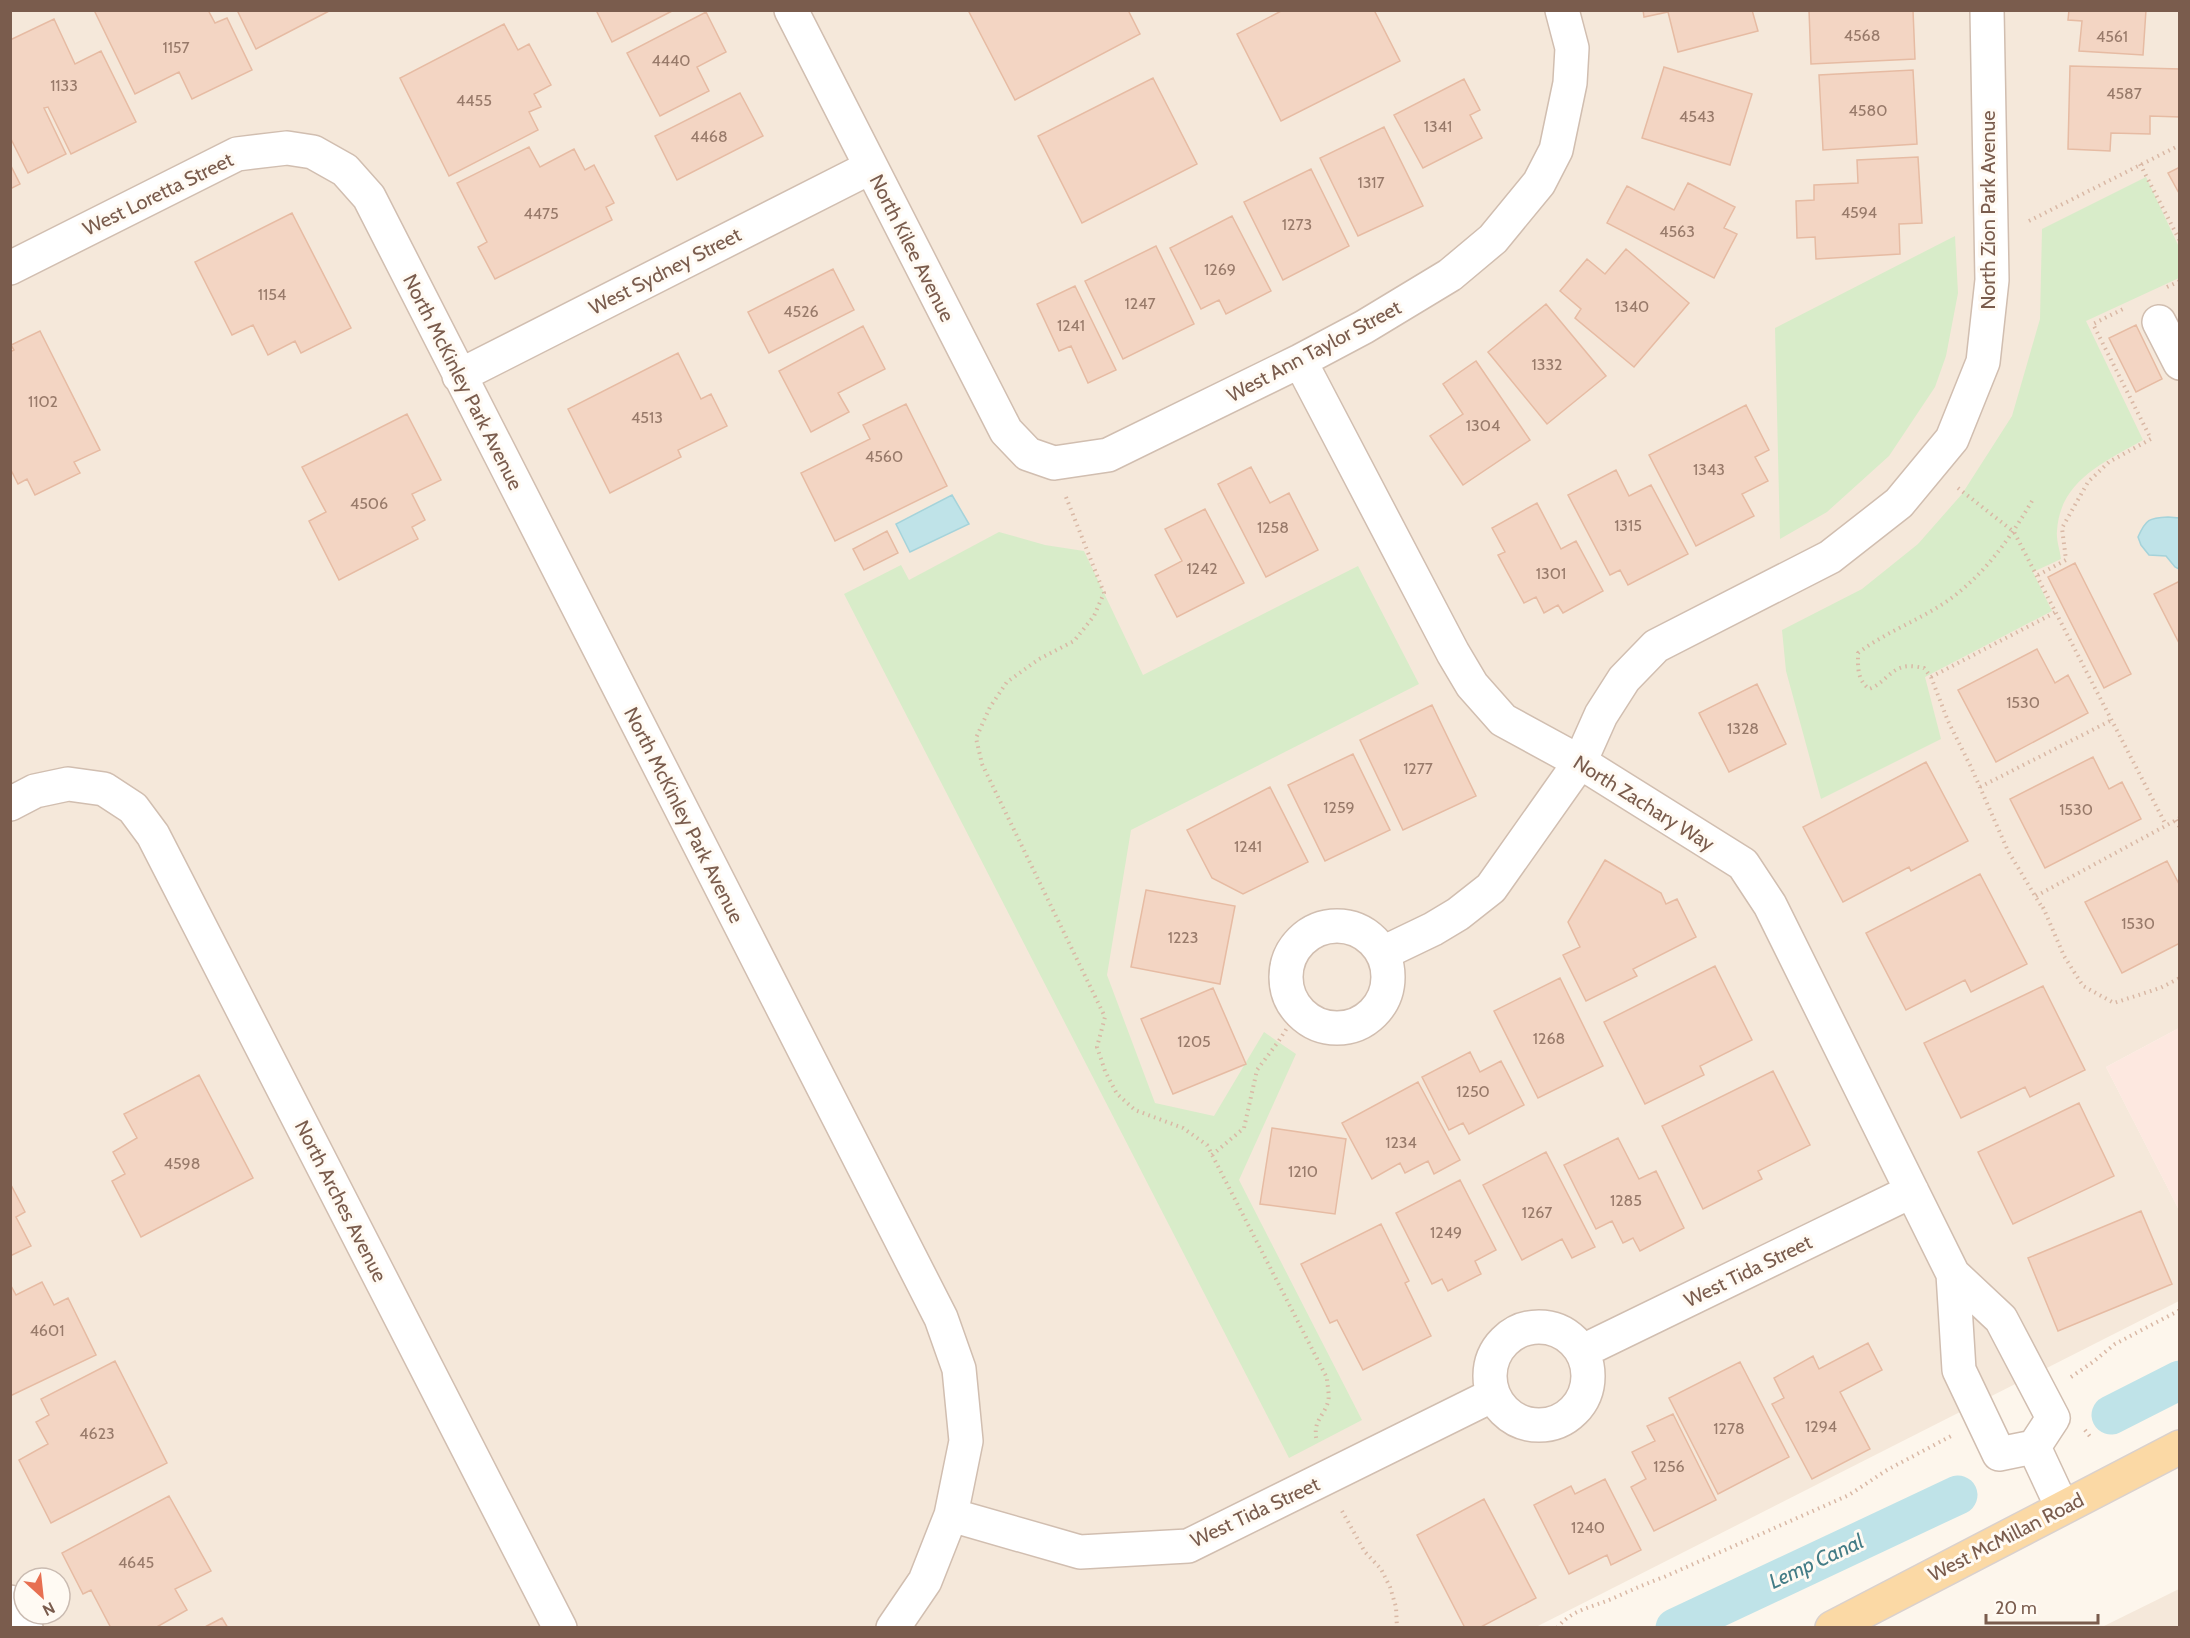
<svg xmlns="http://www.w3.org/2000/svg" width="2190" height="1638" viewBox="0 0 2190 1638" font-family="Cabin,sans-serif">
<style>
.residential{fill:#f5e8da;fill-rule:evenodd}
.commercial{fill:#fde8e0}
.green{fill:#d8ecc9}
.water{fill:#bfe3e8;stroke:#a5d3da;stroke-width:1.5}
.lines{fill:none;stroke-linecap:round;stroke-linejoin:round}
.canal{stroke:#bfe3e8;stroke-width:39}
.building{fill:#f3d5c3;stroke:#e6bba3;stroke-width:1.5}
.minor-casing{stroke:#d1beb0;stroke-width:36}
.major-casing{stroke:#dad1cd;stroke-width:36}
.path{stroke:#d9b8a5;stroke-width:4;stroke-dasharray:1.5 4.5;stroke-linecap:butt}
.minor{stroke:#fff;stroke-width:33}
.major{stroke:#fbd9a5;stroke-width:33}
.labels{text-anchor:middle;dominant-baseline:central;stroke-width:6;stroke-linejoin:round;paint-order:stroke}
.number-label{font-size:16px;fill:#987a6a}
.street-label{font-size:20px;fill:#7a5c4d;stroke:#fffaf3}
.water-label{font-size:21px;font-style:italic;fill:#437c86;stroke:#fffaf3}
</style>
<rect width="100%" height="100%" fill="#fdf6ec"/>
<path class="residential" d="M11,11H2179V1028L2106,1067L2179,1210V1301L1536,1627L11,1628ZM24,1578H60V1614H24Z
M2179,1589V1627H2102Z"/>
<path class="commercial" d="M2179,1028V1210L2106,1067Z"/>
<path class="green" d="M2146,177L2179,247V278L2086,321L2143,440C2105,462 2060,480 2057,531C2056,540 2060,550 2061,559L2033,572L2052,611L1925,677L1941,739L1821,799L1786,671L1782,630L1862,589L1918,544L1962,494L2012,416L2040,319L2042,229Z
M1955,236L1958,293L1946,356L1935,387L1889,456L1827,512L1780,539L1775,328Z
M999,532L1045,545L1084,551L1143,675L1358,566L1419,684L1131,830L1107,975L1155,1103L1214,1116L1264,1032L1296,1054L1239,1180L1362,1420L1289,1458L844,594L901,565L909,580Z"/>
<path class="water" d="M952,495L969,524L910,552L896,524Z
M2168,517L2179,518V569L2175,567L2166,556L2149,555L2141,545L2138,537C2146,519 2149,518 2168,517Z"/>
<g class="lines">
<path class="canal" d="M2111,1415L2180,1380
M1675,1628L1958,1495"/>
</g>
<path class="building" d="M94,10H208L215,23L227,18L252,70L192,99L179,72L135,94Z
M237,10H331L256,49Z
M596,10H674L612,42Z
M968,10H1128L1140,34L1015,100Z
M1283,10H1374L1400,61L1281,121L1237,34Z
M1643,10H1752L1758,31L1678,52L1668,12L1644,17Z
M1809,10H1913L1915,59L1811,64Z
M2069,10H2146L2143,55L2079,51L2082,21L2068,20Z
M706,12L726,52L697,67L709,91L660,116L627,53Z
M54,19L75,64L101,51L136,122L71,154L48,107L44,108L66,154L28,173L10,137V40Z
M504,24L518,50L529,44L551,85L534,94L541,107L529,112L538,130L449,176L400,78Z
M2070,66L2180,69V117L2150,116V134L2111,133L2110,151L2068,149Z
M1664,67L1752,94L1730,165L1642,138Z
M1913,70L1917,144L1823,150L1819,75Z
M1153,78L1197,164L1082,223L1038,136Z
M1464,79L1480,110L1470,115L1482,138L1423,168L1394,115Z
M740,93L763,136L677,180L655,136Z
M1384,127L1423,206L1358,236L1320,158Z
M529,147L540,167L574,149L585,170L594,165L614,203L606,207L612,220L495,279L478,247L487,242L457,183Z
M1918,157L1922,223L1899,224L1900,254L1816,259L1815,237L1797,238L1796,201L1814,200V185L1858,183L1857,160Z
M10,164L20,184L10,189Z
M2180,167V195L2168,173Z
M1311,169L1349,246L1283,280L1244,202Z
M1688,183L1735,207L1724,228L1737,234L1714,278L1607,223L1627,186L1674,210Z
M292,213L351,328L301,353L295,341L268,355L253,325L232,335L195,262Z
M1232,216L1271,291L1226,314L1219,300L1201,309L1170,248Z
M1156,246L1194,324L1123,359L1085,281Z
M1626,249L1689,303L1634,367L1575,318L1581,309L1560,291L1587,259L1605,274Z
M833,269L854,310L769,353L748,312Z
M1075,286L1116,370L1088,383L1071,346L1059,351L1037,304Z
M1546,304L1606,376L1547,424L1488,352Z
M2136,325L2162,379L2136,392L2109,338Z
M863,326L885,369L838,393L849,412L811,432L779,371Z
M40,331L100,450L74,462L80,473L35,495L27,479L18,484L10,468V352L14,350L11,345Z
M678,353L701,399L711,394L727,426L678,450L681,457L610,493L568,409Z
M1476,361L1530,440L1463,485L1430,436L1463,414L1443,384Z
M906,404L947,486L835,541L801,473L870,439L863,425Z
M1746,405L1769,450L1755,457L1768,481L1742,494L1754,516L1696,546L1649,455Z
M407,414L441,480L412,494L425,520L412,527L418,539L339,580L309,521L326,512L302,467Z
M1251,467L1270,503L1289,493L1318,550L1266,577L1218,484Z
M1616,470L1629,496L1651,485L1688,554L1628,585L1620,570L1610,575L1568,495Z
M1537,503L1561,549L1576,541L1603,591L1563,613L1558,605L1544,613L1536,597L1524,603L1498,555L1505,552L1492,528Z
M1205,509L1244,583L1177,617L1155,575L1182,561L1165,529Z
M887,531L898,553L864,570L853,549Z
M2075,563L2131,674L2104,688L2048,577Z
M2180,581V645L2154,594Z
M2037,649L2055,683L2068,675L2088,713L1996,762L1958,690Z
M1757,684L1786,744L1729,772L1699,713Z
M1432,705L1476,796L1403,830L1360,740Z
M1353,754L1390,830L1325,861L1288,785Z
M2093,757L2109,789L2122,782L2141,819L2045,868L2010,799Z
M1926,762L1968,841L1911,871L1909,867L1843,902L1803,827Z
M1270,787L1308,862L1243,894L1212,878L1187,830Z
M1605,860L1661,893L1666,904L1677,899L1696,937L1633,969L1637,976L1586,1001L1563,955L1580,947L1568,922Z
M2167,861L2180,886V943L2122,973L2085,902Z
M1980,874L2027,964L1971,992L1965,980L1906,1010L1866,933Z
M1146,890L1235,906L1220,984L1131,967Z
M1715,966L1752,1040L1700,1066L1704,1075L1645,1104L1604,1022Z
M1560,978L1603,1066L1538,1098L1494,1011Z
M2043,986L2085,1070L2030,1097L2025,1087L1961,1118L1924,1043Z
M1213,988L1246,1064L1173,1094L1141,1019Z
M1470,1052L1480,1072L1501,1061L1524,1105L1469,1134L1463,1123L1449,1130L1422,1077Z
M1773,1071L1810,1145L1758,1171L1762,1179L1703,1209L1662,1126Z
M199,1075L253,1178L141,1237L112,1181L125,1174L113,1152L137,1138L124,1114Z
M1418,1082L1460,1160L1434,1174L1428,1161L1405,1173L1400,1163L1372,1179L1342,1123Z
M2079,1103L2114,1176L2013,1224L1978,1152Z
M1272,1128L1346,1139L1335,1214L1260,1204Z
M1618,1138L1639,1179L1656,1171L1684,1228L1640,1251L1633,1238L1623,1243L1612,1221L1596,1229L1564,1165Z
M1546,1152L1595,1247L1572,1258L1562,1239L1522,1260L1483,1185Z
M1460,1180L1496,1250L1475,1261L1481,1274L1448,1291L1442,1279L1432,1284L1396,1213Z
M10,1183L25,1212L16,1217L31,1246L10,1256Z
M2141,1211L2172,1284L2058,1331L2028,1258Z
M1381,1224L1409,1281L1405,1283L1431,1336L1363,1370L1337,1320L1330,1323L1301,1264Z
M42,1282L54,1305L68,1298L96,1355L10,1396V1284L16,1295Z
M1868,1343L1882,1370L1840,1392L1870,1449L1812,1479L1772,1404L1784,1398L1774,1378L1813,1356L1819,1369Z
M115,1361L167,1463L51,1523L19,1460L48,1444L36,1422L49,1415L41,1399Z
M1740,1362L1789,1457L1718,1494L1669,1398Z
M1673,1414L1716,1500L1654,1531L1631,1487L1646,1479L1632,1452L1655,1441L1647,1426Z
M1605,1479L1641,1550L1611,1565L1607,1555L1569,1574L1534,1505L1571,1486L1575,1494Z
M169,1496L211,1571L175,1589L187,1610L155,1628H111L91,1590L83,1594L62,1553Z
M1484,1499L1536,1598L1479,1628H1465L1417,1535Z
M222,1618L228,1628H203Z"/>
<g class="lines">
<defs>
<path id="minor" d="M791,10L1006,431L1028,454L1054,463L1108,455L1300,361L1364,327L1450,275L1493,239L1539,183L1556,150L1570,83L1572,48L1562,10
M10,268L237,154L287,148L313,152L345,170L369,197L941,1318L959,1369L966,1441L951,1515
M2159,322L2180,363
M1300,361L1453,653L1472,685L1503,720L1580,762L1743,864L1770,905L1953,1274L2001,1319L2053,1418L2034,1447L1999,1454L1959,1370L1953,1274
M459,376L871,167
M10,804L35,791L68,784L104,789L133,808L153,835L560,1628
M1286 977a51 51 0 1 1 102 0a51 51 0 1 1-102 0Z
M1383,953L1433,929L1458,914L1491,888L1580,762L1601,715L1624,679L1656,646L1830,557L1899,503L1952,439L1983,362L1992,280L1987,10
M1490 1376a49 49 0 1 1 98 0a49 49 0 1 1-98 0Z
M1583,1351L1912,1191
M2034,1447L2062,1507
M10,1602L26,1628
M893,1628L925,1581L951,1515L1080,1552L1188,1546L1493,1395"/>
<path id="major" d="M1832,1628L2180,1447"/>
</defs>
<use href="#minor" class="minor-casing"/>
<use href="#major" class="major-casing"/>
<path class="path" d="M2140,164L2180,241
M2029,221L2180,145
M2167,287L2180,281
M1958,488L2014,532L2166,825
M1066,497L1104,593L1094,616L1074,641L1039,659L1007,682L990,707L976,738L982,764L1105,1017L1097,1047L1105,1071L1117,1094L1135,1110L1183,1128L1207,1145L1327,1378C1327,1385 1330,1395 1328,1402C1323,1418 1312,1421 1317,1442
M2032,501C2008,542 1979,582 1938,607C1912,623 1883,634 1858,653C1858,668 1857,679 1869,689C1882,685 1890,670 1903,667C1909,665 1918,667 1924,668L1931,677L1948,721L1971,767L2008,851L2043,909
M2038,575L2066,560L2062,528L2088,482L2109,462L2151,439L2093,324L2125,308
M1931,677L2056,612
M1980,787L2112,720
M2176,820L2180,828
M2036,896L2180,818
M2043,907L2064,956L2083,986L2114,1003L2160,988L2180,978
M1212,1155L1244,1128L1257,1070L1278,1042L1298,1011
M2071,1377L2093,1362L2115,1344L2180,1310
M2085,1430L2092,1439
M1342,1511L1365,1552L1381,1569L1390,1587L1396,1607L1397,1628
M1557,1628C1573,1608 1595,1607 1616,1597C1632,1590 1647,1583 1664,1577L1849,1495L1887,1470L1953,1435"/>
<use href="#minor" class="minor"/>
<use href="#major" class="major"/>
</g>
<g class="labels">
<g class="number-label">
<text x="1862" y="35">4568</text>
<text x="2112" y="36">4561</text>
<text x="176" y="47">1157</text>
<text x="671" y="60">4440</text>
<text x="64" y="85">1133</text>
<text x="2124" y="93">4587</text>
<text x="474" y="100">4455</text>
<text x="1868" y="110">4580</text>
<text x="1697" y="116">4543</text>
<text x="1438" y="126">1341</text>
<text x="709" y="136">4468</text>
<text x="1371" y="182">1317</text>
<text x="1859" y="212">4594</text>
<text x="541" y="213">4475</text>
<text x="1297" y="224">1273</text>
<text x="1677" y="231">4563</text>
<text x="1220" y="269">1269</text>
<text x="272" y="294">1154</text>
<text x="1140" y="303">1247</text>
<text x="1632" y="306">1340</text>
<text x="801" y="311">4526</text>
<text x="1071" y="325">1241</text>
<text x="1547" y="364">1332</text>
<text x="43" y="401">1102</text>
<text x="647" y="417">4513</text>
<text x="1483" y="425">1304</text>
<text x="884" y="456">4560</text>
<text x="1709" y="469">1343</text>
<text x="369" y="503">4506</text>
<text x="1628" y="525">1315</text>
<text x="1273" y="527">1258</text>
<text x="1202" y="568">1242</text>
<text x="1551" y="573">1301</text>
<text x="2023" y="702">1530</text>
<text x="1743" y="728">1328</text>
<text x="1418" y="768">1277</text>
<text x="1339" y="807">1259</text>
<text x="2076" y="809">1530</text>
<text x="1248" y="846">1241</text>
<text x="2138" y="923">1530</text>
<text x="1183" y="937">1223</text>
<text x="1549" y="1038">1268</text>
<text x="1194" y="1041">1205</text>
<text x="1473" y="1091">1250</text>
<text x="1401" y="1142">1234</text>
<text x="182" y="1163">4598</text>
<text x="1303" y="1171">1210</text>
<text x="1626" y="1200">1285</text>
<text x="1537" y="1212">1267</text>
<text x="1446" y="1232">1249</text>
<text x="47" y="1330">4601</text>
<text x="1821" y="1426">1294</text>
<text x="1729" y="1428">1278</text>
<text x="97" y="1433">4623</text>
<text x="1669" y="1466">1256</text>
<text x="1588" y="1527">1240</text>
<text x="136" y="1562">4645</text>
</g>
<g class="street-label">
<text transform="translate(158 194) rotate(-26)">West Loretta Street</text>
<text transform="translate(1988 210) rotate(-90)">North Zion Park Avenue</text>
<text transform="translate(912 248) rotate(63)">North Kilee Avenue</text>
<text transform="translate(665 271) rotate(-27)">West Sydney Street</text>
<text transform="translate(1314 351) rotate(-28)">West Ann Taylor Street</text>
<text transform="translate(463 382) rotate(63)">North McKinley Park Avenue</text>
<text transform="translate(1644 803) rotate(32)">North Zachary Way</text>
<text transform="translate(684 815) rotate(63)">North McKinley Park Avenue</text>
<text transform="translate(341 1201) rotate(63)">North Arches Avenue</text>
<text transform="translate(1748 1271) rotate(-26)">West Tida Street</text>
<text transform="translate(1255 1512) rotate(-25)">West Tida Street</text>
<text transform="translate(2006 1537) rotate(-27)">West McMillan Road</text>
</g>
<g class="water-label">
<text transform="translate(1816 1561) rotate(-25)">Lemp Canal</text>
</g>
</g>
<rect width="2190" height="1638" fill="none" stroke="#7a5c4d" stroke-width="24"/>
<g transform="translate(42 1596) rotate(153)"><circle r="28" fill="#fffaf3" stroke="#cabbb1" stroke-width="1.5"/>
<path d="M0-4.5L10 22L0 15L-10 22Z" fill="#e76f51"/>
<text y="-9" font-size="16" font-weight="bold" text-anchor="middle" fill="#7a5c4d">N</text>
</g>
<path d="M1986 1614v9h112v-9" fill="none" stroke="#7a5c4d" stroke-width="3"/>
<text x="1995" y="1614" font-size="18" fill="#7a5c4d" stroke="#fffaf3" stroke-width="4.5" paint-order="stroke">20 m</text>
</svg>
